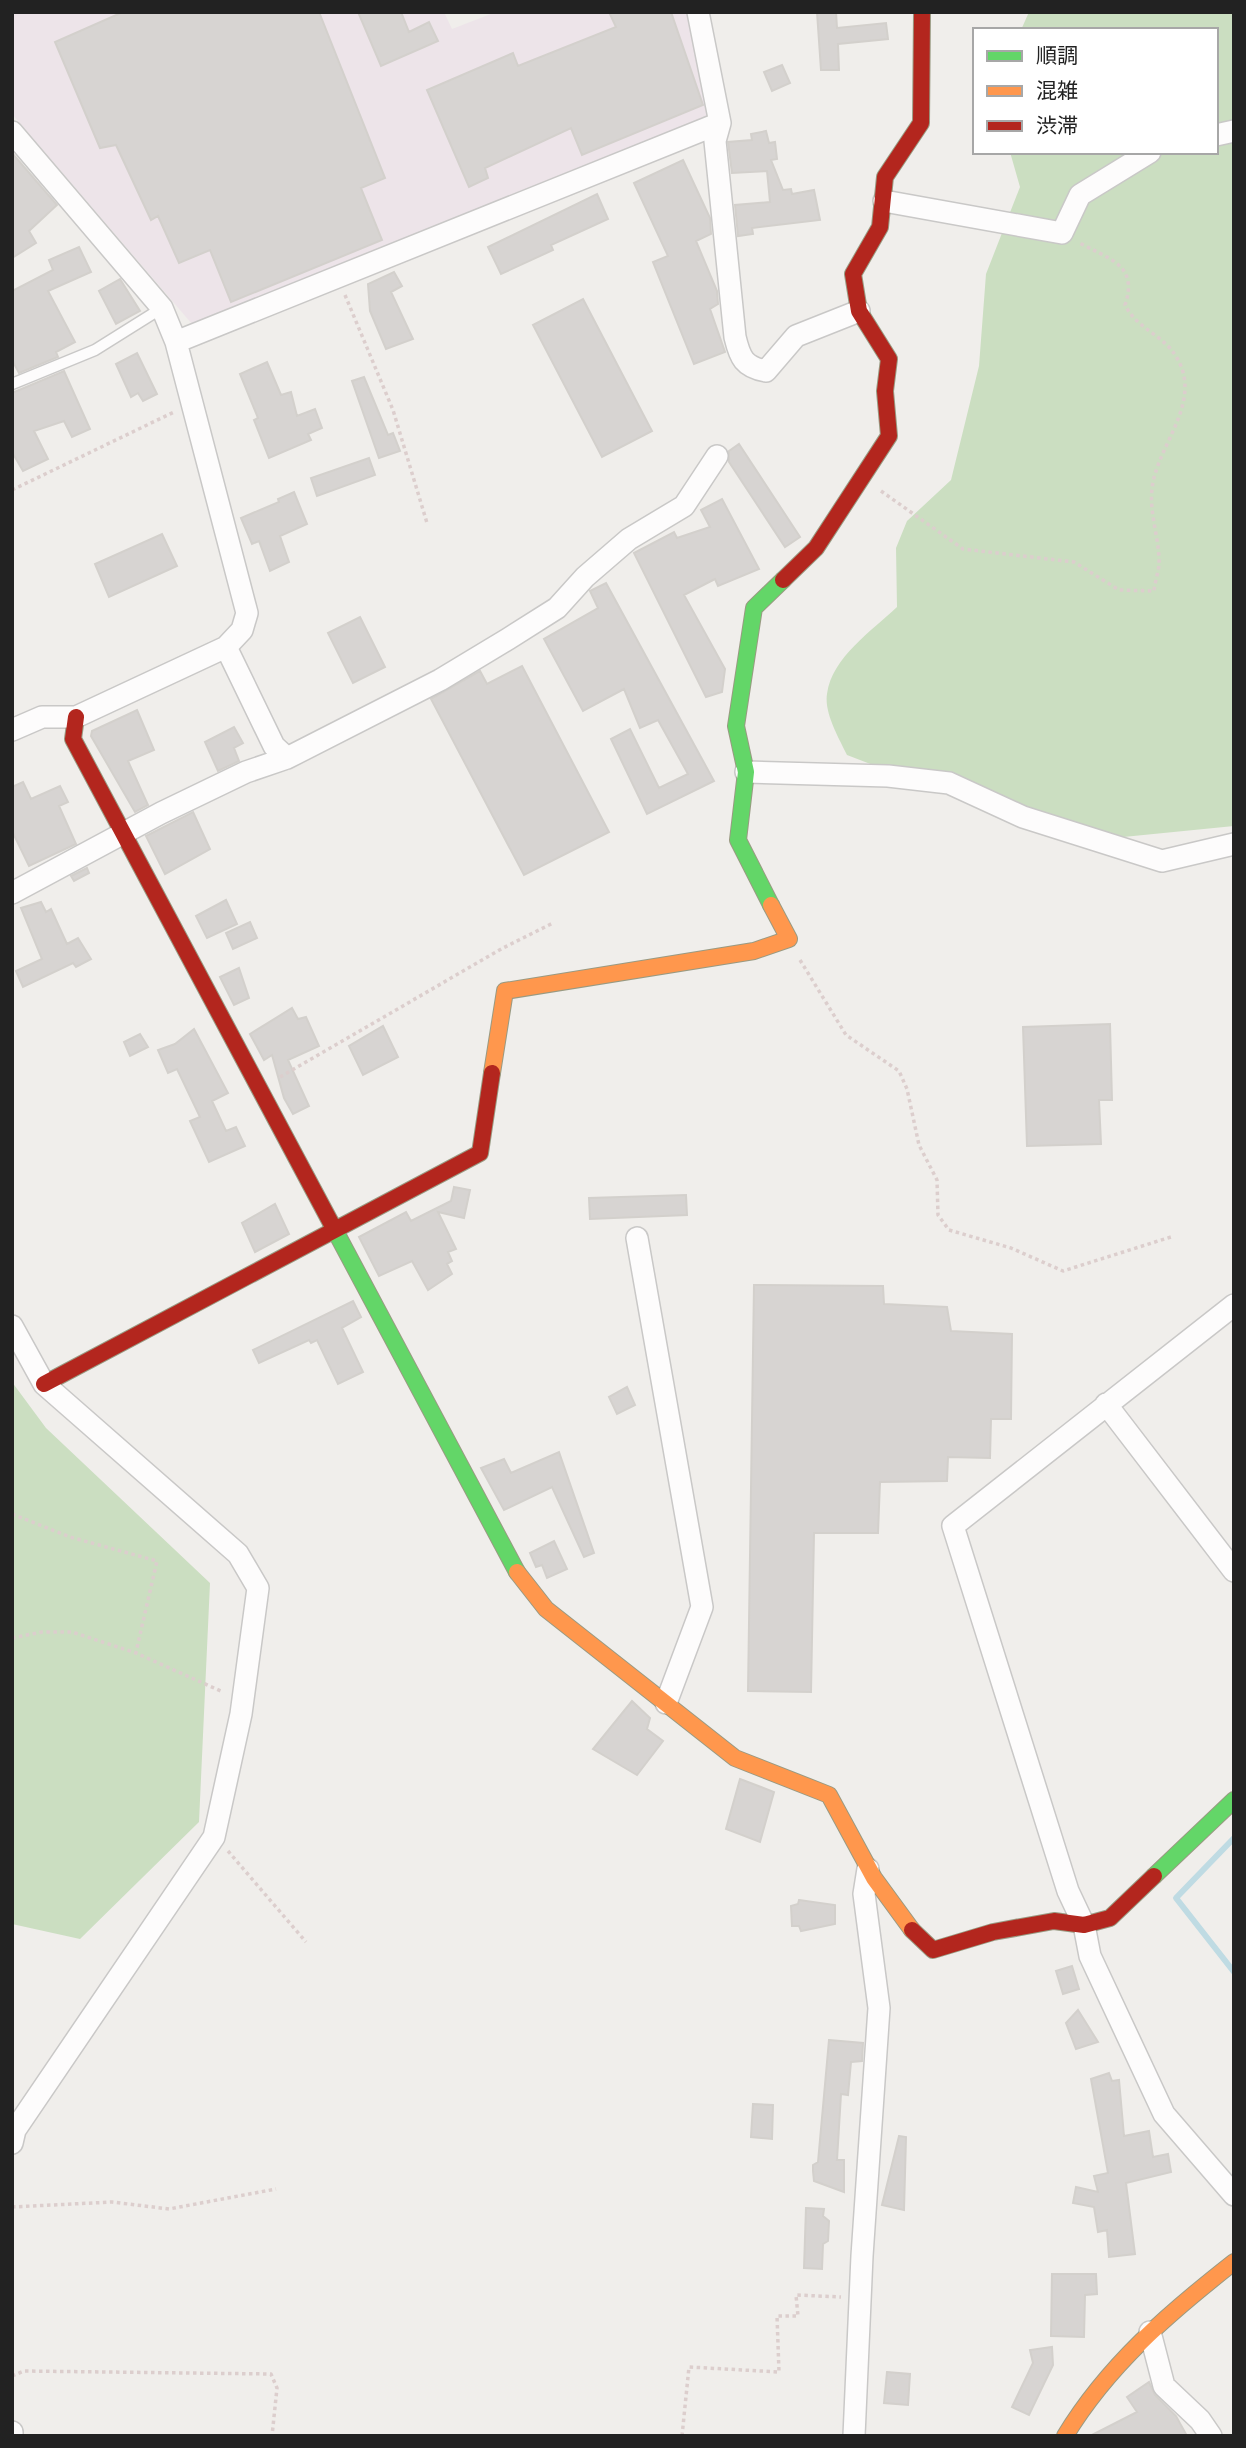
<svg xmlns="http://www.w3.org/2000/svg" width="1246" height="2448" viewBox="0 0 1246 2448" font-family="'IBM Plex Sans','Noto Sans JP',sans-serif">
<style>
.industrial{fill:#ede4e9}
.forest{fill:#cbdec1}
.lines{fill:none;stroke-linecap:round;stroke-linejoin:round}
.stream{stroke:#bfdbe3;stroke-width:6}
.building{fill:#d7d4d2;stroke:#d3d0cc;stroke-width:2}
.lane-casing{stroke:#c9c8c7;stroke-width:13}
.street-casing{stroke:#c9c8c7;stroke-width:24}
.fast-casing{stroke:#999a82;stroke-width:18}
.slow-casing{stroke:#999a82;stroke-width:18}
.jam-casing{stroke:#999a82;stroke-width:18}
.path{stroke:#dccecd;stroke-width:3.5;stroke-dasharray:3.5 3.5;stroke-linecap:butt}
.lane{stroke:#fdfcfc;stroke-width:10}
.street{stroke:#fdfcfc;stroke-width:21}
.fast{stroke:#63d668;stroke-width:16}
.slow{stroke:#ff974d;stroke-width:16}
.jam{stroke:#b3261e;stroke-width:16}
</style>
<rect width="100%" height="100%" fill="#f0eeeb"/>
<path class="industrial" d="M12,12H444L452,29L496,12H689L711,120L192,324L12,114Z"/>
<path class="forest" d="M1029,12H1234V826L1073,842L847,755C839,738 824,713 827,694C832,657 872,631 897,607L896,548L907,521L951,480L979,366L986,274L1020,187L1010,152H1216V30H1021Z
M12,1382L46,1428L210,1583L199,1822L80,1939L12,1924Z"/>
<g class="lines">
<path class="stream" d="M1234,1838L1176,1898L1234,1972"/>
</g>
<path class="building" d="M123,12H319L385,178L361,188L382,240L231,302L210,250L179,263L158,216L151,220L116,145L100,148L55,42Z
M358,12H401L409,32L429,22L438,41L381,66Z
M609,12H671L703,105L582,155L571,128L485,168L488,178L469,187L427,90L513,53L518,66L616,27Z
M817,12H836L837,28L886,23L888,39L838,44L839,70H821Z
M782,65L790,83L772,91L764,72Z
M766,131L769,143L775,142L777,159L771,160L783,190L791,189L792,194L814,190L820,220L752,228L753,234L738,236L735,205L770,202L767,171L732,173L728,142L752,140L751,134Z
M12,153L57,205L29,231L36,243L12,258Z
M683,160L710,218L711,234L696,241L717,291L718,304L710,309L725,352L694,364L653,262L668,256L634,183Z
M597,194L608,219L551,245L553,250L501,274L488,247Z
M79,247L91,272L48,291L75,342L56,352L58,357L19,373L12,360V291L53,270L49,260Z
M394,272L402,286L391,292L413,339L386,349L370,311L368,284Z
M120,279L140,311L116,324L99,291Z
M583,299L652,431L602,457L533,325Z
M137,353L157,394L143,401L138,393L131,397L116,364Z
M267,362L281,395L291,392L297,416L315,409L322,428L308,434L311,440L269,458L254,420L258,418L240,374Z
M64,371L90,429L72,437L64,421L34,431L48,459L23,471L12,452V393Z
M364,377L388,435L393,433L400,451L379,458L352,381Z
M739,444L800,537L785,547L729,462V451Z
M369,458L375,475L317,496L311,478Z
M294,492L307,524L280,536L289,562L270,571L259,541L252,544L241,518L279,502L278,499Z
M722,499L759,569L718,586L715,579L684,595L725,669L722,692L706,697L634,553L674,532L677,538L710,527L701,510Z
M162,534L177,566L109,597L95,564Z
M606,583L714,781L647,814L611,739L630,729L659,788L688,774L658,720L640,728L624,689L583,711L544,639L598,608L590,591Z
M360,617L385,667L353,683L328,633Z
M522,666L609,832L524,875L431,699L480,671L487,684Z
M137,710L154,750L128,761L148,805L135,812L91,736L92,731Z
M234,727L243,743L234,748L239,761L218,771L205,742Z
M23,782L31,799L60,786L68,802L59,806L76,844L29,866L12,831V787Z
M193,812L210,849L165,874L146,836Z
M87,868L89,873L74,881L71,876Z
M226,900L237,924L207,938L196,916Z
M41,902L46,912L51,909L67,944L78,938L91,959L76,967L73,963L23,987L16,971L42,959L21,908Z
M250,922L257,938L233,949L226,933Z
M239,968L249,998L234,1005L220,977Z
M292,1008L298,1019L306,1017L319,1046L288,1060L309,1106L293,1114L284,1098L272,1055L264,1060L250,1034Z
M1110,1024L1112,1100H1099L1101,1144L1027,1146L1023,1027Z
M383,1026L398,1057L363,1075L349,1046Z
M194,1029L228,1093L212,1101L226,1131L236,1127L245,1146L209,1162L190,1121L200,1117L177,1069L168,1073L158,1050L175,1044Z
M140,1034L148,1047L130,1056L124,1042Z
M454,1187L470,1190L464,1218L438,1212L456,1249L448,1252L452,1261L447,1264L452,1274L428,1290L412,1261L379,1276L359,1237L406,1212L411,1221L451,1201Z
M686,1195L687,1215L590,1219L589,1198Z
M275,1204L289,1234L255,1252L242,1223Z
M754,1285L883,1286L884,1304L947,1307L951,1331L1012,1334L1011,1419H991L990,1458L948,1457L947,1481L880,1482L878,1533H814L811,1692L748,1691Z
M353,1301L361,1317L342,1328L363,1372L338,1384L317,1340L311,1343L309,1340L259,1363L253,1350Z
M627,1387L635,1405L617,1414L609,1397Z
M559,1452L594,1553L584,1557L552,1487L504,1510L481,1468L504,1459L511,1473Z
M554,1541L567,1569L547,1578L542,1565L536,1567L530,1553Z
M632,1701L650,1718L647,1729L663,1741L637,1775L593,1749Z
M740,1779L774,1792L760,1842L726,1829Z
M799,1900L835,1905V1924L801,1931L799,1926H792L791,1906L798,1904Z
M1072,1966L1079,1989L1063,1994L1056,1971Z
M1078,2010L1098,2042L1076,2049L1066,2023Z
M829,2040L863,2043L862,2061L851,2062L848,2095L841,2094L837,2160H844V2192L814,2181L813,2171V2165L818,2162Z
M1109,2073L1112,2081L1119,2080L1124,2136L1149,2131L1153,2157L1168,2154L1171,2172L1126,2183L1135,2254L1109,2257L1107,2230L1098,2232L1094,2207L1073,2203L1076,2187L1098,2192L1094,2176L1108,2173L1091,2079Z
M753,2104L773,2105L772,2139L751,2137Z
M899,2136L906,2137L904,2210L882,2205Z
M806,2208L824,2209L823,2216L829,2221L828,2241L823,2244L822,2269L804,2268Z
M1052,2274H1096L1097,2294L1085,2295L1084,2337L1051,2336Z
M1052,2347L1053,2365L1029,2415L1012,2407L1033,2363L1030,2350Z
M887,2372L910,2374L908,2405L884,2403Z
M1149,2382L1155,2395L1176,2416L1187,2436H1090L1137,2412L1127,2397Z"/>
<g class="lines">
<defs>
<path id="lane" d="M12,384L95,350L162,308"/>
<path id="street" d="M698,12L720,123L715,141L735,337C740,358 744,367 766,371L796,336L859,311
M12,132L162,308L176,342L247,613L242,630L226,647L76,717H42L12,730
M1216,135L1234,131
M884,201L1062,233L1080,195L1150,152
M176,342L720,123
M226,647L274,746L287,758
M746,772L888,776L949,783L1023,817L1162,861L1234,844
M12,893L161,813L246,772L287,758L440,680L508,639L557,608L585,577L629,539L684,506L717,456
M637,1238L702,1607L666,1703
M1234,1305L953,1526L1068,1891L1084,1925L1090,1956L1164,2114L1234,2195
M12,1326L44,1384L238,1554L258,1588L241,1714L214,1837L15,2130L12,2143
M1106,1404L1234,1571
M1150,2332L1164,2386L1200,2420L1211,2436
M12,2432V2436
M854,2436L862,2256L879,2008L864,1894L868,1869"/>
<path id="fast" d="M771,905L738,840L746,772L736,726L754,608L783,580
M331,1223L517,1572
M1154,1876L1234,1800"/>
<path id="slow" d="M492,1073L505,991L754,951L789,939L771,905
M517,1572L546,1609L735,1758L829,1795L874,1878L912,1930
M1065,2436C1108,2365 1169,2313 1234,2262"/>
<path id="jam" d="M783,580L816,548L889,436L885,391L889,359L859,311L853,274L880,227L885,177L921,123L922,12
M76,717L73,739L331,1223
M44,1384L480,1153L492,1073
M912,1930L933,1950L993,1932L1054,1921L1084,1925L1110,1918L1154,1876"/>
</defs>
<use href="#lane" class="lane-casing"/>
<use href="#street" class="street-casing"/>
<use href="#fast" class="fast-casing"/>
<use href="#slow" class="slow-casing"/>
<use href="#jam" class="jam-casing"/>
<path class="path" d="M345,295L393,410L427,523
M12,490L174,412
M881,491L963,549L1074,562L1119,590L1154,591C1155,582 1158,573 1159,565C1160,540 1149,514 1152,489C1156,450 1194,412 1183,372C1172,335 1140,334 1125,305C1139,264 1108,259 1078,242
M800,960L846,1035L899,1071L907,1089L919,1145L937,1180L938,1215L949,1230L1011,1248L1063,1271L1174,1236
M280,1077L503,948L553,923
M12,1514L70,1537L157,1561L136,1652
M12,1638L42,1632H72L136,1653L223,1692
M228,1851L306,1942
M12,2207L112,2202L169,2209L276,2189
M12,2376L24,2371L271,2374L277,2388L272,2436
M682,2436L689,2367L779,2372L777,2316H798L796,2295L841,2297"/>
<use href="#lane" class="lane"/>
<use href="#street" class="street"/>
<use href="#fast" class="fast"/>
<use href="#slow" class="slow"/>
<use href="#jam" class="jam"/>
</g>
<rect width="1246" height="2448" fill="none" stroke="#222222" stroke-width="28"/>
<rect x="973" y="28" width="245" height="126" fill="#ffffff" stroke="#a7a7a7" stroke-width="2"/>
<rect x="987" y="51" width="35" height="10" fill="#63d668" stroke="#a7a7a7" stroke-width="2"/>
<text x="1036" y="63" font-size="21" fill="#222222">順調</text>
<rect x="987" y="86" width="35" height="10" fill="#ff974d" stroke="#a7a7a7" stroke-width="2"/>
<text x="1036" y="98" font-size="21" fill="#222222">混雑</text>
<rect x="987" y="121" width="35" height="10" fill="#b3261e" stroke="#a7a7a7" stroke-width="2"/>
<text x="1036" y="133" font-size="21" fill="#222222">渋滞</text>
</svg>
